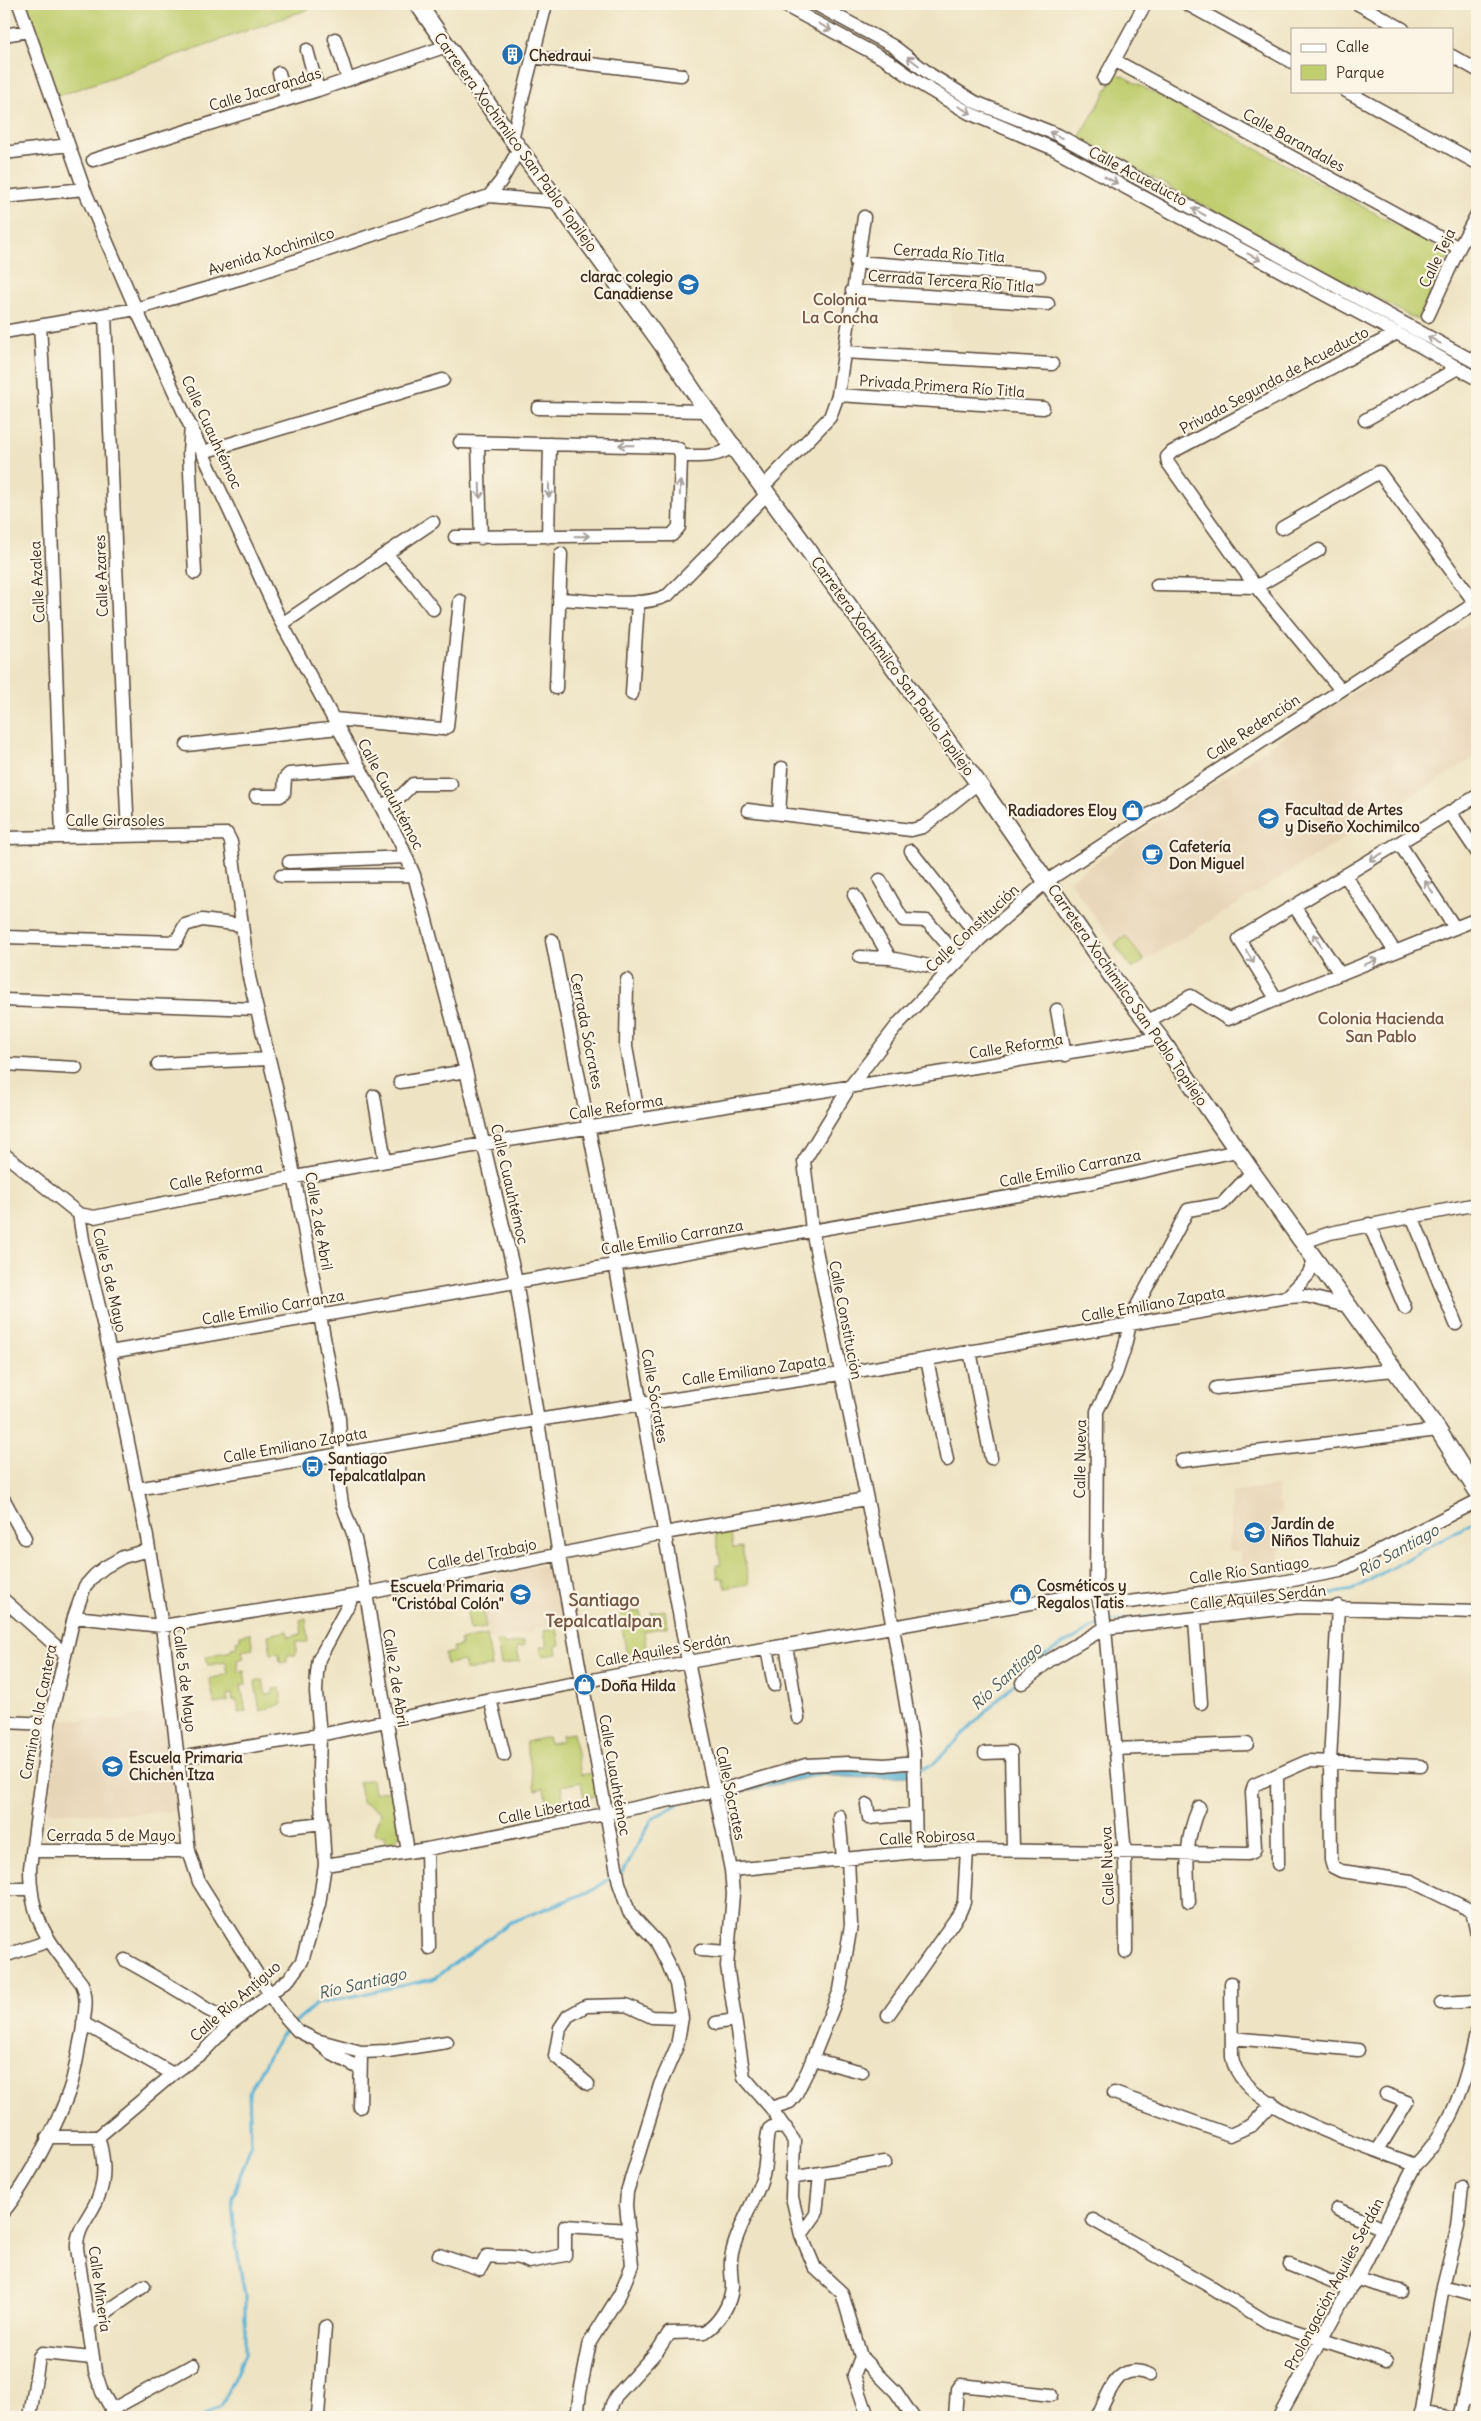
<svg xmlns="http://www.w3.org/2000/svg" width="1481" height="2421" viewBox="0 0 1481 2421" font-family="Delius,sans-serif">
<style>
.built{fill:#e7d5b7}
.green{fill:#c0ce6f;stroke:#7e7c46}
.water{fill:#59b2d6;stroke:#4a6e7a}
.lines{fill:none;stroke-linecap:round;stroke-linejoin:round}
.stream{stroke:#59b2d6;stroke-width:3}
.minor-casing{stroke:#564637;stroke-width:15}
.major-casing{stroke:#564637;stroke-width:19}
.minor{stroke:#fff;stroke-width:12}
.major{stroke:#fff;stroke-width:16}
.oneway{stroke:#a79f9a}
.labels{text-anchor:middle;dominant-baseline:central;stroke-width:4.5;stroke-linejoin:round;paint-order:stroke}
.poi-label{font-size:15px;font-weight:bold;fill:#3b2a1e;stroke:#fcf5e5;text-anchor:start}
.street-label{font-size:15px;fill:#3b2a1e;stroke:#fcf5e5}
.neighbourhood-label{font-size:16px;font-weight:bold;fill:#755946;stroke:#fcf5e5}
.water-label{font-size:16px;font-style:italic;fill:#465a5e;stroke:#fcf5e5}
.quarter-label{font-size:18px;font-weight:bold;fill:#755946;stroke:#fcf5e5}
</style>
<rect width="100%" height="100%" fill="#fcf5e5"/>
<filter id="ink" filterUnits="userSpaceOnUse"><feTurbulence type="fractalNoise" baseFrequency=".02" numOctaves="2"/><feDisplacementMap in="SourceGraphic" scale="10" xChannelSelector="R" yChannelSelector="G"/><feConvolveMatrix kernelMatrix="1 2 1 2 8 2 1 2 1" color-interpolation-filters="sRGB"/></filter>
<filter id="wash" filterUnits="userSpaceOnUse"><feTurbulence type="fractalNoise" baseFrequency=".0096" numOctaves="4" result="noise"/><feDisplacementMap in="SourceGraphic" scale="20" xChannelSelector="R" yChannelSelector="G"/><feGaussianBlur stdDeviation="1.12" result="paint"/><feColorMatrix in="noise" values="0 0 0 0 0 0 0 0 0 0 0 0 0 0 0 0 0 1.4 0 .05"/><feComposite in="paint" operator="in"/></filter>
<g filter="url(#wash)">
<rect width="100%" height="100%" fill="#eee3c3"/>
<path class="built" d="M1477,618V756L1132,969L1069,880L1311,719Z
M1278,1486V1503H1281L1282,1513L1278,1514L1280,1538L1278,1573L1242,1577L1240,1552L1228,1550L1232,1493Z
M544,1565L548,1571H555L565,1623L535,1629V1632L488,1640L477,1577Z
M166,1714L180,1811L128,1814L48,1812L59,1720L126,1719V1717Z"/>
<path class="green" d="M21,4H324L52,98Z
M1117,73L1450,254L1417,320L1079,138Z
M1126,936L1144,961L1132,969L1115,944Z
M730,1528L733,1548L742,1547L749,1584L725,1588L723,1578H718L716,1565H721L715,1531Z
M482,1605L486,1628L470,1630L466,1607Z
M665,1610L667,1627L644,1631L647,1654L627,1657L620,1614L640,1611L642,1622L652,1620L651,1612Z
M306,1618L308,1642H296V1655H287V1662L280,1663L279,1653L271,1654L268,1635L287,1631L289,1637L302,1634L300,1620Z
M557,1629L560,1645L556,1646L557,1654L542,1656L540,1647L547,1646L544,1631Z
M250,1633L253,1649L242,1651L244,1658L237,1660L239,1672L244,1671L246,1684L241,1685L246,1712L239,1713L237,1701H233L232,1694L227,1695L228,1702L214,1704L210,1679L228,1674L226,1662L208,1665L206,1656L232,1651L231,1648L237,1647L236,1641L240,1640V1635Z
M487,1635L492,1667L465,1670L463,1661L446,1664L445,1654L454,1652L453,1647L461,1646L460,1640Z
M502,1640L504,1645L524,1641V1646L516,1647L520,1661L501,1665L497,1641Z
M263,1680L266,1695L273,1694V1689L280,1688L282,1704L260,1711L255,1682Z
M573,1733L581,1775L594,1773L598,1796L584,1798L581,1782L561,1786L565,1810L549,1813L544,1788L535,1790L526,1742L548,1737L550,1743L562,1741V1735Z
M372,1779L374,1793L394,1789L400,1834L394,1842H385L384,1835L378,1837L374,1831L381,1812L362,1802L359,1782Z"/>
<path class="water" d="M911,1767L910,1776L863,1778L820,1775L742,1792L735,1790L741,1786L815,1769Z"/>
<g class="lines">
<path class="stream" d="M1107,1622L1284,1602L1352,1590L1477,1520
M1027,1671L1043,1656L1101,1623
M919,1769L932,1765L1017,1681
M620,1873L624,1870L652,1819L678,1804
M294,2023L316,2004L433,1979L509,1923L593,1890L614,1876
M203,2417L221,2406L245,2354V2296L235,2238L232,2198L251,2145L249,2091L280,2036L290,2028"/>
</g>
</g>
<g filter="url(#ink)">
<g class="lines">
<defs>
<path id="minor" d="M19,4L84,189L136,309L282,624L400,842L414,875L466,1071L516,1280L559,1556L619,1883L629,1912L656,1941L668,1964L676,1984L682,2018L677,2046L660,2085L627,2192L626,2205L632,2265L620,2294L590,2342L580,2392L577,2417
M782,4L888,61L922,85L969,113L1052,148L1413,342L1477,379
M815,4L893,46L931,75L975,102L1058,135L1477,363
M1187,4L1292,62
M1358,4L1403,29
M4,35L28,31
M335,39L348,80
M307,50L318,90
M1452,56L1477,70
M532,57L681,75
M1114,60L1459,248
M279,73L286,99
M1104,79L1145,4
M1346,91L1477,163
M512,139L546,4
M4,153L68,145
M93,160L318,90L447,46
M489,196L559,202
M4,197L84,189
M856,262L1039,276
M852,291L1048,304
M105,316L128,835
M1428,316L1459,248L1477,214
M40,326L49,471L62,836
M4,332L136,309L256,274L489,196L501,181L519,149
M844,352L1052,364
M838,395L1043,408
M538,408L707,411
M1365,420L1458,368
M191,426L189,452L195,573
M478,444L481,538
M203,452L443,380
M681,456C699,456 718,458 733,446
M763,487L830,417L838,395L864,217
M1282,528L1379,472L1475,603
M455,537L672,535L679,527L681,456L679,449L674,447L460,442
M548,537L550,444
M387,555L412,582L433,609
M1157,585L1256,587L1319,550
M559,599C590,600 640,609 668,595L768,493
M282,624L433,522
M556,688L561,554
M1341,690L1256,587L1168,463L1167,457L1172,452L1397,333
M632,694L638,602
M334,719L442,729L447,727L460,601
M187,745L338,728
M256,796H280L284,793L285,778L289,774L360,768
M381,806L402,795L413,784H451
M748,810L911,830L923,827L978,783
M1450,812L1477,852
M779,814L782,768
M4,838L227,834L231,842L249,977L283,1116L339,1418L341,1453L339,1484L342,1504L355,1539L366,1593L408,1852
M1399,843L1455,928
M911,851L980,939
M289,862L406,857
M1345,875L1395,952
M281,876L414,875
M880,880L903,920L927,921L960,959
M854,895L890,958
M1294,906L1340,974
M4,937L176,942L185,925L202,920L241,925
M552,940L615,1263L688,1662L731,1870L733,1894L727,1966L744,2077L771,2108L794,2141L792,2197L801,2235L815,2268L842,2293L861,2357L896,2392L913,2417
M860,957L890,958L949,970
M627,980L626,1047L639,1118
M4,1000L257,1009
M1277,1000L1239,939L1477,796
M1057,1010L1065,1055
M1147,1022L1191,996L1228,1019L1477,919
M4,1064L76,1068
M158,1064L268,1059
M400,1082L466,1071
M374,1096L385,1161
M4,1154L79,1214
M1252,1172L1222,1204L1188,1210L1132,1315L1124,1350L1116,1374L1097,1411L1096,1592L1103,1613L1105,1628L1299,1607L1477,1612
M79,1214L94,1217L295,1177L484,1144L1160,1038
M79,1214L83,1240L110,1352L147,1537L162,1626L189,1851L199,1882L281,2012L298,2031L316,2040L361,2052L388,2051L447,2042
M1412,1216L1456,1324
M1369,1224L1405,1308
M1304,1242L1330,1233L1477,1204
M1287,1297L1308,1275L1315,1258
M970,1351L991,1458
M110,1352L1089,1183L1237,1151
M927,1359L947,1460
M1216,1388L1394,1370
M1181,1461L1438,1430
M137,1489L537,1420L840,1374L1287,1297L1306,1296L1347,1306
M4,1500L25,1538
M4,1600L65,1654
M1099,1603L1128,1602L1266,1585L1340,1571L1477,1501
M1338,1606L1330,1762L1331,1860L1333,1867L1341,1871L1411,1881L1472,1911L1477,1934
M74,1617L162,1626L353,1596L664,1533L866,1499
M1195,1620L1201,1703
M786,1645L798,1718
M767,1648L774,1685
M1022,1683L1050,1660L1105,1628L1125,1854L1126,1952
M490,1699L504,1755
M4,1722L49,1724
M1115,1749L1247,1744
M985,1753L1011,1752L1013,1850
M179,1758L320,1735L490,1699L688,1662L1096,1592
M1277,1776L1278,1864
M867,1805L869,1818L915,1814
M839,1816L843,1858
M288,1827L323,1823
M427,1849L429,1948
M32,1851H189
M916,1852L914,1752L893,1627L812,1230L804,1161L849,1088L899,1023L980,939L1047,881L1477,602
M325,1865L427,1849L605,1814L728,1788L806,1765L848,1763L885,1765L914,1762
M731,1870L916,1852L967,1850L1248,1854L1253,1852L1255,1848L1252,1792L1254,1785L1308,1761L1421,1766
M4,1889H30
M1189,1902C1187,1867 1184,1841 1199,1807
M701,1950L727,1952
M4,1956L49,1941
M125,1960C152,1975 179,1990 205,2008C215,2014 222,2015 229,2025
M1231,1983L1232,2057C1240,2111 1369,2146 1415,2165
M1441,2003L1477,2001
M888,2015L959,1914L964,1902L967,1850
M83,2023L173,2074
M716,2023L735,2020
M1233,2038L1358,2050
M319,2043L332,2054L359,2068
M812,2059L862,2072
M588,2084L555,2056L560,2028L568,2016L586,2006L626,2005L652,2017L682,2018
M1114,2093L1230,2135L1252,2125L1273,2103
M360,2107L361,2052
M771,2108L790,2102L795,2096L808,2070L840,1990L851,1925L848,1858
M47,2137H98L173,2074L203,2052L229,2025L289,1979L302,1961L319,1904L325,1865L319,1769L320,1735L316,1692L317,1673L319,1659L353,1596
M98,2137C104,2155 106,2178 99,2195C93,2214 76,2227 77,2248L95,2371L102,2392L116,2417
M1378,2150L1407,2102L1386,2094
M791,2178L885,2162
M1337,2209L1383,2229
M4,2211C27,2183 60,2120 71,2085C76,2068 78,2050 82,2033C84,2016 89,2000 82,1984C50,1942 30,1923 30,1868L49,1724L74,1617L85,1586L95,1575L105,1567L123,1557L148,1550
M1093,2220L1211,2287L1267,2322L1387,2361
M801,2235L816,2214L820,2175
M439,2255L480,2269L487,2256C502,2258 516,2254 529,2262L565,2255V2226L629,2230
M1290,2265L1349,2289
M1357,2279L1400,2291
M1443,2286L1477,2295
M89,2324L144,2286
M1477,2335L1464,2395L1477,2401
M861,2357L854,2375L868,2417
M111,2410L193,2365
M1421,2413L1449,2417
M30,2417L39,2357L42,2353L92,2358
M316,2417L318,2415L325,2327
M609,2417L612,2404L616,2396L658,2350L669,2333L705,2332C719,2323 731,2304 732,2287C732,2275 729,2265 732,2253C738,2226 754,2204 762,2178C768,2162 764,2145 769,2129L772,2127L786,2128
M955,2417L957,2389L960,2385L1051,2395
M1097,2417C1110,2393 1116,2360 1150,2375
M1279,2417L1349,2289L1357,2279L1415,2165C1453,2128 1467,2080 1477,2029
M1421,2417L1443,2286L1458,2226L1462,2187
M1455,2417L1460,2413L1464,2395"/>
<path id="major" d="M418,4L512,139L661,343L707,411L978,783L1113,978L1160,1038L1252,1172L1438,1430L1477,1491"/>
</defs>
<use href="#minor" class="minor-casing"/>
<use href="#major" class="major-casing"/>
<use href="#minor" class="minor"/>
<use href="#major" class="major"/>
</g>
<defs><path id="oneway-shaft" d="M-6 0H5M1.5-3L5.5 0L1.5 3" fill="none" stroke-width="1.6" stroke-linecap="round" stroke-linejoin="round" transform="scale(1.25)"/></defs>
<g class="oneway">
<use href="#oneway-shaft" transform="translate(825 27) rotate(28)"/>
<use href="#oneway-shaft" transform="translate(913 61) rotate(-143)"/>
<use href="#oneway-shaft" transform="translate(965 110) rotate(29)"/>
<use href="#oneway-shaft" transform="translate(1056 135) rotate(-156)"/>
<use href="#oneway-shaft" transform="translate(1111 180) rotate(28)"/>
<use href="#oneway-shaft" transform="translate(1199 212) rotate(-151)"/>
<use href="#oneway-shaft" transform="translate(1254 257) rotate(28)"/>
<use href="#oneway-shaft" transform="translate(1434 340) rotate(-151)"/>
<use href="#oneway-shaft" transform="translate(626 445) rotate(-179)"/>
<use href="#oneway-shaft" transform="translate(680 488) rotate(-89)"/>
<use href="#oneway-shaft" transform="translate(549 490) rotate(91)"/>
<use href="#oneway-shaft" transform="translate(480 491) rotate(88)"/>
<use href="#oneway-shaft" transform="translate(582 536) rotate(-1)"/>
<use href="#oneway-shaft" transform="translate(1376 857) rotate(149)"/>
<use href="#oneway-shaft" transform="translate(1429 887) rotate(-124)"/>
<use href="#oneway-shaft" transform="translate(1317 940) rotate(-123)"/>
<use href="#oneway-shaft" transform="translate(1250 957) rotate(58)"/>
<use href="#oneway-shaft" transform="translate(1371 962) rotate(-22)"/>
</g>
</g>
<defs>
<symbol id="building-disc" viewBox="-11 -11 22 22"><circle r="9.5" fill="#1f6fb2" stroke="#fcf5e5"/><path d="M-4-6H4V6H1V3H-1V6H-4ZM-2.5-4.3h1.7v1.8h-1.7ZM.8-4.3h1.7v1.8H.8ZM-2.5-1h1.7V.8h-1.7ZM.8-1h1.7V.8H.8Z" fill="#fff"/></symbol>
<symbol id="school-disc" viewBox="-11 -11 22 22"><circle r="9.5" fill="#1f6fb2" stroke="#fcf5e5"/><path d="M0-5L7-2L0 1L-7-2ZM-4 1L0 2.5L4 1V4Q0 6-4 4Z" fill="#fff"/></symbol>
<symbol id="shop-disc" viewBox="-11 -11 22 22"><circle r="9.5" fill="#1f6fb2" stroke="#fcf5e5"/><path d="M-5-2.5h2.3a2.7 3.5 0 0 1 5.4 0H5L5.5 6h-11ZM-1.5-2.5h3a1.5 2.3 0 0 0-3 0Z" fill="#fff"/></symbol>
<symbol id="university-disc" viewBox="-11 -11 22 22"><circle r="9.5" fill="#1f6fb2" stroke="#fcf5e5"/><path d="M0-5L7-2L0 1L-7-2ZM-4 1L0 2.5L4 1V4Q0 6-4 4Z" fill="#fff"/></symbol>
<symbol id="cafe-disc" viewBox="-11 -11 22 22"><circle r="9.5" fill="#1f6fb2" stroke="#fcf5e5"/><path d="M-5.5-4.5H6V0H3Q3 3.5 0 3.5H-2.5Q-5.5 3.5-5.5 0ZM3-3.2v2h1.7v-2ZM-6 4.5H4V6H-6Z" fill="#fff"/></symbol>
<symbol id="bus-disc" viewBox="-11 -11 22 22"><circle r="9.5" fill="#1f6fb2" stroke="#fcf5e5"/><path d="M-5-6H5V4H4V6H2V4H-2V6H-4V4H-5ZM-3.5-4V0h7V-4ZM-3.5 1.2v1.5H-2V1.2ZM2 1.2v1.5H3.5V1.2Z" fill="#fff"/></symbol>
</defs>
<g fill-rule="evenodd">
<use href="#building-disc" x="500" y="42" width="25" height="25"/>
<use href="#school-disc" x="676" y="272" width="25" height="25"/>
<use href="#shop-disc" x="1120" y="798" width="25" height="25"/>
<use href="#university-disc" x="1256" y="806" width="25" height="25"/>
<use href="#cafe-disc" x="1140" y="842" width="25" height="25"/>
<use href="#bus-disc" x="300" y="1454" width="25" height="25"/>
<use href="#school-disc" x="1242" y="1520" width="25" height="25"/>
<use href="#shop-disc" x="1008" y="1582" width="25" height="25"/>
<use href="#school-disc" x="508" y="1582" width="25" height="25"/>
<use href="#shop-disc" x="572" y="1672" width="25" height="25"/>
<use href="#school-disc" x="100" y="1754" width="25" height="25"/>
</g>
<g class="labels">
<g class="poi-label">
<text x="529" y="55">Chedraui</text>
<text x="673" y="276" text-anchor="end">clarac colegio<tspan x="673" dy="17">Canadiense</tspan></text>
<text x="1285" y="809">Facultad de Artes<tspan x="1285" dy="17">y Diseño Xochimilco</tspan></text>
<text x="1117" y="810" text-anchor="end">Radiadores Eloy</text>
<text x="1169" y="846">Cafetería<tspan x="1169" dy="17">Don Miguel</tspan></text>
<text x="328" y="1458">Santiago<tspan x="328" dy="17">Tepalcatlalpan</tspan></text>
<text x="1271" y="1523">Jardín de<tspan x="1271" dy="17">Niños Tlahuiz</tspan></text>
<text x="1037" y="1585">Cosméticos y<tspan x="1037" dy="17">Regalos Tatis</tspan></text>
<text x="504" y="1586" text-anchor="end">Escuela Primaria<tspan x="504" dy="17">"Cristóbal Colón"</tspan></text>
<text x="601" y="1685">Doña Hilda</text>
<text x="129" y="1757">Escuela Primaria<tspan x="129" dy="17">Chichen Itza</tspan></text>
</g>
<g class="street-label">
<text transform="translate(265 89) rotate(-17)">Calle Jacarandas</text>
<text transform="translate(1294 140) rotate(29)">Calle Barandales</text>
<text transform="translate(516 142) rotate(54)">Carretera Xochimilco San Pablo Topilejo</text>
<text transform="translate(1138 176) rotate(28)">Calle Acueducto</text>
<text transform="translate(271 251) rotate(-17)">Avenida Xochimilco</text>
<text transform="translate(949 253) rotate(4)">Cerrada Río Titla</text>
<text transform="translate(1437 258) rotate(-64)">Calle Teja</text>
<text transform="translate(951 281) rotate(4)">Cerrada Tercera Río Titla</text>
<text transform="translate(1274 380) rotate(-28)">Privada Segunda de Acueducto</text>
<text transform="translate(942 386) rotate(4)">Privada Primera Río Titla</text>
<text transform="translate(212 432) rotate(65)">Calle Cuauhtémoc</text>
<text transform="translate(101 576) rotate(-92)">Calle Azares</text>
<text transform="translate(37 582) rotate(-93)">Calle Azalea</text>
<text transform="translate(893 666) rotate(54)">Carretera Xochimilco San Pablo Topilejo</text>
<text transform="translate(1253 727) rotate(-33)">Calle Redención</text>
<text transform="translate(391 794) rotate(62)">Calle Cuauhtémoc</text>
<text x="115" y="820">Calle Girasoles</text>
<text transform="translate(972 928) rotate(-43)">Calle Constitución</text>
<text transform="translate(1128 995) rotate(55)">Carretera Xochimilco San Pablo Topilejo</text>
<text transform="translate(587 1031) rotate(79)">Cerrada Sócrates</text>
<text transform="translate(1016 1046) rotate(-9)">Calle Reforma</text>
<text transform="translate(616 1107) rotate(-9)">Calle Reforma</text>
<text transform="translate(1070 1168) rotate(-11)">Calle Emilio Carranza</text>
<text transform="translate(216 1176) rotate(-11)">Calle Reforma</text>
<text transform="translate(510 1184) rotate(77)">Calle Cuauhtémoc</text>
<text transform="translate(319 1221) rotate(80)">Calle 2 de Abril</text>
<text transform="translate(672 1237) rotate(-10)">Calle Emilio Carranza</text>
<text transform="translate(110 1280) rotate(77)">Calle 5 de Mayo</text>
<text transform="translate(1153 1304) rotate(-10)">Calle Emiliano Zapata</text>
<text transform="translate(273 1307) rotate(-10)">Calle Emilio Carranza</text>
<text transform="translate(846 1320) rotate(79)">Calle Constitución</text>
<text transform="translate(754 1370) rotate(-8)">Calle Emiliano Zapata</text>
<text transform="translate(655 1396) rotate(80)">Calle Sócrates</text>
<text transform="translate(295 1445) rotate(-10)">Calle Emiliano Zapata</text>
<text transform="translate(1080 1459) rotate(-89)">Calle Nueva</text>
<text transform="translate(482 1554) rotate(-11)">Calle del Trabajo</text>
<text transform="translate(1249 1570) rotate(-8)">Calle Río Santiago</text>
<text transform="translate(1258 1597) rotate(-6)">Calle Aquiles Serdán</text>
<text transform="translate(663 1650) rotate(-10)">Calle Aquiles Serdán</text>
<text transform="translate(396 1678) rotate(81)">Calle 2 de Abril</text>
<text transform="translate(185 1679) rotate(83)">Calle 5 de Mayo</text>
<text transform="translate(38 1712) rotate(-79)">Camino a la Cantera</text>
<text transform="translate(615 1775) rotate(80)">Calle Cuauhtémoc</text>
<text transform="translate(731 1793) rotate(78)">Calle Sócrates</text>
<text transform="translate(544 1810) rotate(-11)">Calle Libertad</text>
<text x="111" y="1835">Cerrada 5 de Mayo</text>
<text transform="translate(927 1837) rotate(-3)">Calle Robirosa</text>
<text transform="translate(1107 1866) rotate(-92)">Calle Nueva</text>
<text transform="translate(235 2001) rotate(-41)">Calle Río Antiguo</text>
<text transform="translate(1334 2284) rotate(-62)">Prolongación Aquiles Serdán</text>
<text transform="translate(100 2289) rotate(82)">Calle Minería</text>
</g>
<g class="neighbourhood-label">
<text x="840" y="299">Colonia<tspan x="840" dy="18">La Concha</tspan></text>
<text x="1381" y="1018">Colonia Hacienda<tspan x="1381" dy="18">San Pablo</tspan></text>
</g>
<g class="water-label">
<text transform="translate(1398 1550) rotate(-29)">Río Santiago</text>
<text transform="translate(1006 1676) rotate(-43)">Río Santiago</text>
<text transform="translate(362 1983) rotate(-13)">Río Santiago</text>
</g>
<g class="quarter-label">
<text x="604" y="1599">Santiago<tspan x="604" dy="21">Tepalcatlalpan</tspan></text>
</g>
</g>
<rect width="1481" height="2421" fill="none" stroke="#fcf5e5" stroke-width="20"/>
<rect x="1291" y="28" width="162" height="65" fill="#fcf5e5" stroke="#afa495"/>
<rect x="1301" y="44" width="25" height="8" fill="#ffffff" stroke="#afa495"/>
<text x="1336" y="52" font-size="15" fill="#3b2a1e">Calle</text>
<rect x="1301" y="65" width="25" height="15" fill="#c0ce6f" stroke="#afa495"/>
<text x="1336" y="78" font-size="15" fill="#3b2a1e">Parque</text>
</svg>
